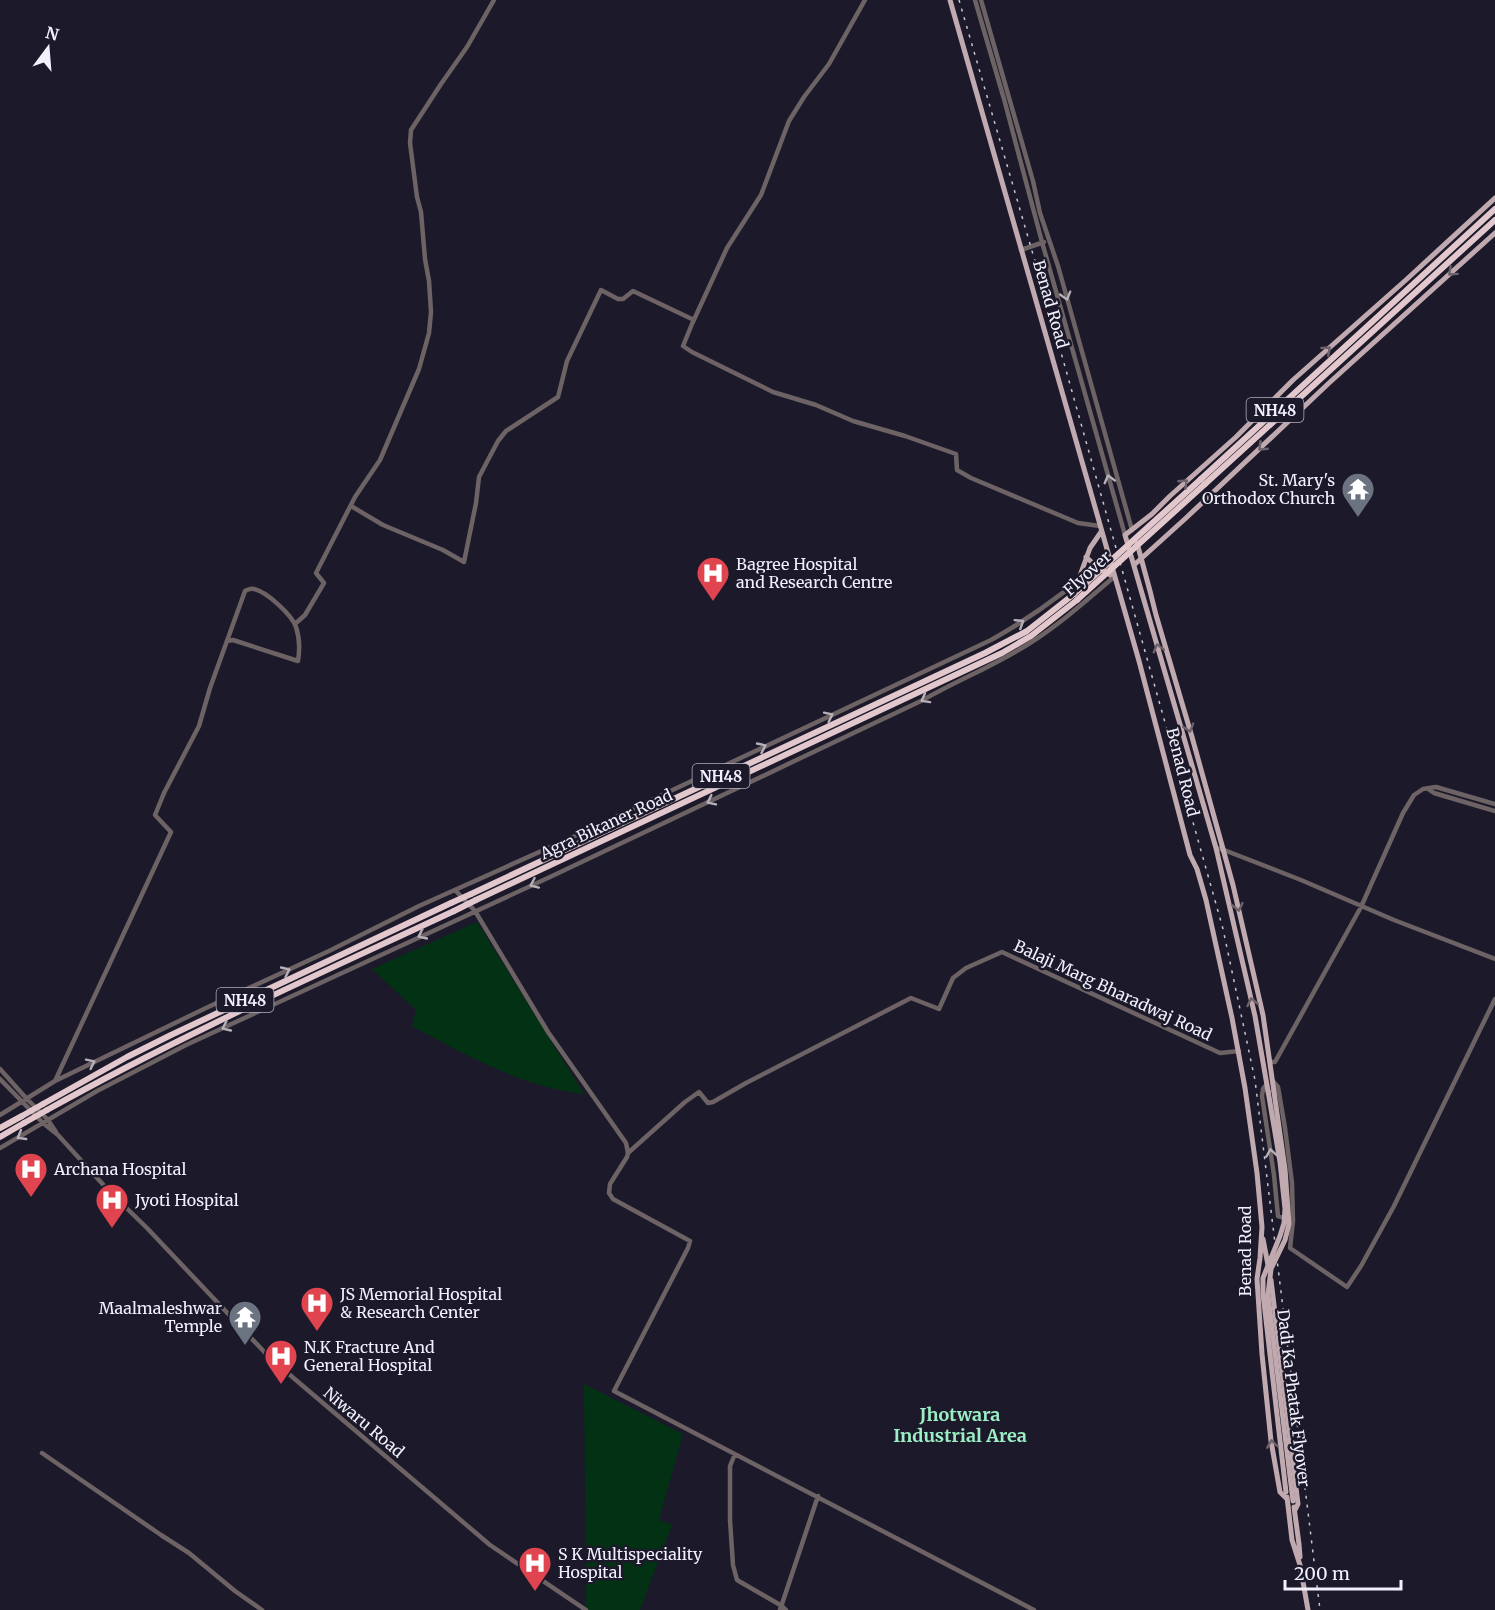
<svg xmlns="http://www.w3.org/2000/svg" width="1495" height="1610" viewBox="0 0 1495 1610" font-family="Merriweather,serif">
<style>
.green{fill:#033114}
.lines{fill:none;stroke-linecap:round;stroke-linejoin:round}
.minor{stroke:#6d6365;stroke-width:4.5}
.major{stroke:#c1aaaf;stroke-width:5}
.highway{stroke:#e2c7cd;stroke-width:6}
.rail{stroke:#c5c4d1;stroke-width:1.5;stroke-dasharray:3 6;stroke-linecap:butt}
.major-bridge{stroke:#c1aaaf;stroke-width:5}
.highway-bridge{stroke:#e2c7cd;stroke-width:6}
.oneway{stroke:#6e626c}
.oneway2{stroke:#b6b1b8}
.labels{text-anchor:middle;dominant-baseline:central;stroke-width:5;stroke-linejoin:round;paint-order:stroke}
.shield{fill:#1c1a2a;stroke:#b1b0bd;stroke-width:1.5}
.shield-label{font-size:15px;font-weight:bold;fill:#f1f0fc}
.street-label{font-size:16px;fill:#f1f0fc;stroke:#1c1a2a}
.poi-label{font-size:16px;fill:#f1f0fc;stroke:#1c1a2a;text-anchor:start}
.neighbourhood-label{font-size:18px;font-weight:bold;fill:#9ceec4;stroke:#1c1a2a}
</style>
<rect width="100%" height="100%" fill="#1c1a2a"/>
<path class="green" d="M477,922L584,1094C523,1087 465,1055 412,1026L416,1010L372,969Z
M584,1384L683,1434L659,1520L672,1525L640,1610H588L586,1608Z"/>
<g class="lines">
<path class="minor" d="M865,0L829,64L804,97L789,121L761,195L727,248L692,324L683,346L692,352L773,392L816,405L853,421L905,436L956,454L957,470L971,478L1078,523L1100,526
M975,0L1004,99L1042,242L1125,535
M981,0L1033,181L1040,213L1058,266L1132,530
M1021,250L1044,242
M351,506L383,525L443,550L464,562L476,503L479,477L498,441L506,431L558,397L567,361L601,290L618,299H623L633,291L694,320
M295,624L305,615L324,583L316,573L355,497L380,460L419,369L429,333L431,312L429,281L425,259L421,212L417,197L410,143L411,130L441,84L467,47L494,0
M1428,789L1434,793L1495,811
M1216,848L1224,850L1301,880L1394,920L1495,959
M455,890L475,911L548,1032L626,1143L628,1153L627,1157L610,1184L609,1193L613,1199L690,1241L688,1248L614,1391L1034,1610
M1270,1062H1275L1361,907L1403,813L1414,795L1423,789L1436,787L1495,804
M0,1069L26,1098L48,1120L56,1132
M0,1079L43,1123L58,1135L108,1190L147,1228L270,1358L490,1545L586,1610
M1272,1080L1278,1087L1285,1128L1292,1183L1293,1221L1290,1248L1347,1287L1361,1266L1394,1206L1495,999
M55,1081L171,832L155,815L164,793L199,726L210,688L245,591C249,589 250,588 254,589C267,592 292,615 296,627C300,639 300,649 298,661L233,640L227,641
M1267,1084L1263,1089L1262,1096L1274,1175L1278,1216L1288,1219
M0,1115L55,1081L206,1008L329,951L419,906L575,836L991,640C1034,616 1072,588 1108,555
M0,1148L97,1091L186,1045L550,877L923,700C958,680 996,665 1030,643C1060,624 1087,600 1114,577
M628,1153L685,1102L699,1092L708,1103L713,1102L746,1083L911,998L939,1009L953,978L966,968L1002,952L1220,1053L1239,1051
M42,1453L161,1535L189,1553L235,1591L262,1610
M735,1454L730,1466V1520L733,1565L737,1580L782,1606L786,1610
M780,1610L818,1496"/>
<path class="major" d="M950,0L1139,661L1190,855L1197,869L1206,900L1232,1018L1245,1088L1257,1173L1262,1227L1260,1258L1257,1279L1262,1354L1271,1441L1280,1492L1287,1499
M1137,543L1150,591L1156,615L1192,737L1233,885L1263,1015L1274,1092
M1086,557L1096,566L1110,575
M1134,565L1186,518L1329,383L1495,233
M1078,581L1090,548L1101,532
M1268,1091L1255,1016L1216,848L1125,535L1152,514L1170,496L1236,437L1293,380L1407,279L1495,198
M1263,1239L1268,1265
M1271,1280L1298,1504L1295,1510
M1287,1497L1292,1540L1300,1565L1308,1610
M1294,1507L1299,1544L1300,1557"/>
<path class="highway" d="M1201,479L1495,209
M1205,484L1495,220
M471,894L985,653L1027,631L1074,594
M476,900L1002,653L1031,636L1077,600
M43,1104L127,1057L171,1035L451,903
M47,1110C179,1036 317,975 454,911
M0,1128L22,1116
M0,1137L24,1123"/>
<path class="rail" d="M959,0L1046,299L1223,929L1255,1080L1320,1610"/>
<path class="major-bridge" d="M1268,1091L1280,1162L1285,1209L1284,1223L1280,1236L1263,1278V1294L1286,1492
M1274,1092L1285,1169L1289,1224L1285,1240L1271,1269L1268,1295L1293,1501"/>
<path class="highway-bridge" d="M1074,594L1201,479
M1077,600L1205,484
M451,903L471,894
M454,911L476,900
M22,1116L43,1104
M24,1123L47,1110"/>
</g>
<defs><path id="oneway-chevron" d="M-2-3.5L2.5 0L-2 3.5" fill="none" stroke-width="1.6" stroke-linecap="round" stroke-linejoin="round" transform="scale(1.5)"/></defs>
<g class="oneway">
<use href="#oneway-chevron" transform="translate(1452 272) rotate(138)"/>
<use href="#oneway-chevron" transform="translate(1327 350) rotate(-41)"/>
<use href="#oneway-chevron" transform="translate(1262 447) rotate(136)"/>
<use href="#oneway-chevron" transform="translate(1184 483) rotate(-43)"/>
<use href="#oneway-chevron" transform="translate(1158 648) rotate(-106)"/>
<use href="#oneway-chevron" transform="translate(1189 728) rotate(73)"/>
<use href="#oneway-chevron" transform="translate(1238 907) rotate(77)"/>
<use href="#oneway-chevron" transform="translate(1252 1002) rotate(-103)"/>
<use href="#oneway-chevron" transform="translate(1272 1444) rotate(-98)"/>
</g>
<g class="oneway2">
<use href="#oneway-chevron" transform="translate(1066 296) rotate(74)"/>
<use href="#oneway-chevron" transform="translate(1109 479) rotate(-105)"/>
<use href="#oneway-chevron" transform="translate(1020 623) rotate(-32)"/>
<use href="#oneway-chevron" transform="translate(925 699) rotate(151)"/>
<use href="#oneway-chevron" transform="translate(829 716) rotate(-26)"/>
<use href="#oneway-chevron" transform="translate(762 747) rotate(-25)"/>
<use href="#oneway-chevron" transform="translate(711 801) rotate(154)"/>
<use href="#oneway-chevron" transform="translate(534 884) rotate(156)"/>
<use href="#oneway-chevron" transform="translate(422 935) rotate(155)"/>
<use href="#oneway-chevron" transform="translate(286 971) rotate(-25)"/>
<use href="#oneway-chevron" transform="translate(226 1027) rotate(155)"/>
<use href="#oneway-chevron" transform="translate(91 1063) rotate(-26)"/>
<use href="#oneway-chevron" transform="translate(21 1136) rotate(150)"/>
<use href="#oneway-chevron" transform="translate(1271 1153) rotate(-99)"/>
</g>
<defs>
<symbol id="temple-pin" viewBox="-11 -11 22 30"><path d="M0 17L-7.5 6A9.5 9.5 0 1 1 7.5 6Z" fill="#6b7280" stroke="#1c1a2a"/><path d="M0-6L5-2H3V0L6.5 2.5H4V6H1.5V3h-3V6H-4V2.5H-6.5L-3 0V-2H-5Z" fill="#fff"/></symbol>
<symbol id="hospital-pin" viewBox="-11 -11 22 30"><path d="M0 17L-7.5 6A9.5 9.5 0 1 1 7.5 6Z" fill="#e0444e" stroke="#1c1a2a"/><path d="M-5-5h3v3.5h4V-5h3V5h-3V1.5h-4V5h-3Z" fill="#fff"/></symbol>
</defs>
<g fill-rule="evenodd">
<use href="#temple-pin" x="1339" y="470" width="38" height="52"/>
<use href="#hospital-pin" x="694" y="554" width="38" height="52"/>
<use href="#hospital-pin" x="12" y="1150" width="38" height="52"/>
<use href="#hospital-pin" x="93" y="1181" width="38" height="52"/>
<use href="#hospital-pin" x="298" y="1284" width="38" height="52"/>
<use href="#temple-pin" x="226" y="1298" width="38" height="52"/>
<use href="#hospital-pin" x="262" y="1337" width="38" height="52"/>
<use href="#hospital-pin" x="516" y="1544" width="38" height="52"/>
</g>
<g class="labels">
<g class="shield">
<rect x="1246.5" y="398" width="57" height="24" rx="4.5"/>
<rect x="692.5" y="764" width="57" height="24" rx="4.5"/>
<rect x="216.5" y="988" width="57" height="24" rx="4.5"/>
</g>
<g class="shield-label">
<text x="1275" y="410">NH48</text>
<text x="721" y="776">NH48</text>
<text x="245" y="1000">NH48</text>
</g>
<g class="street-label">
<text transform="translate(1051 304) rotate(74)">Benad Road</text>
<text transform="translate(1087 573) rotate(-42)">Flyover</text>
<text transform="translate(1183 772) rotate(76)">Benad Road</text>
<text transform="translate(606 824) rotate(-25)">Agra Bikaner Road</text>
<text transform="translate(1113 990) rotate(25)">Balaji Marg Bharadwaj Road</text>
<text transform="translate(1245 1251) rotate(-90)">Benad Road</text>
<text transform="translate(1294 1398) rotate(83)">Dadi Ka Phatak Flyover</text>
<text transform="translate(364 1422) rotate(40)">Niwaru Road</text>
</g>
<g class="poi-label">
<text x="1335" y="480" text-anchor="end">St. Mary's<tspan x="1335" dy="18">Orthodox Church</tspan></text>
<text x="736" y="564">Bagree Hospital<tspan x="736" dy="18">and Research Centre</tspan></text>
<text x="54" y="1169">Archana Hospital</text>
<text x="135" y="1200">Jyoti Hospital</text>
<text x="340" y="1294">JS Memorial Hospital<tspan x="340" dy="18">&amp; Research Center</tspan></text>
<text x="222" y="1308" text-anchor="end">Maalmaleshwar<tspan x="222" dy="18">Temple</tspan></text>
<text x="304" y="1347">N.K Fracture And<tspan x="304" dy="18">General Hospital</tspan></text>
<text x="558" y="1554">S K Multispeciality<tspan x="558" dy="18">Hospital</tspan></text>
</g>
<g class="neighbourhood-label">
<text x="960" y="1414">Jhotwara<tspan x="960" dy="21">Industrial Area</tspan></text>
</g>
</g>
<g transform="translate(48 48) rotate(16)" stroke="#1c1a2a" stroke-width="4.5" paint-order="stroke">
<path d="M0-4.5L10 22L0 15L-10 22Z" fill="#f1f0fc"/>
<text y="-9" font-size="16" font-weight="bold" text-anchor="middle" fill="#f1f0fc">N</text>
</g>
<path d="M1285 1580v9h116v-9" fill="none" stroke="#f1f0fc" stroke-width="3"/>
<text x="1294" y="1580" font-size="18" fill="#f1f0fc" stroke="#1c1a2a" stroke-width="4.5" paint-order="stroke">200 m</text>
</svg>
